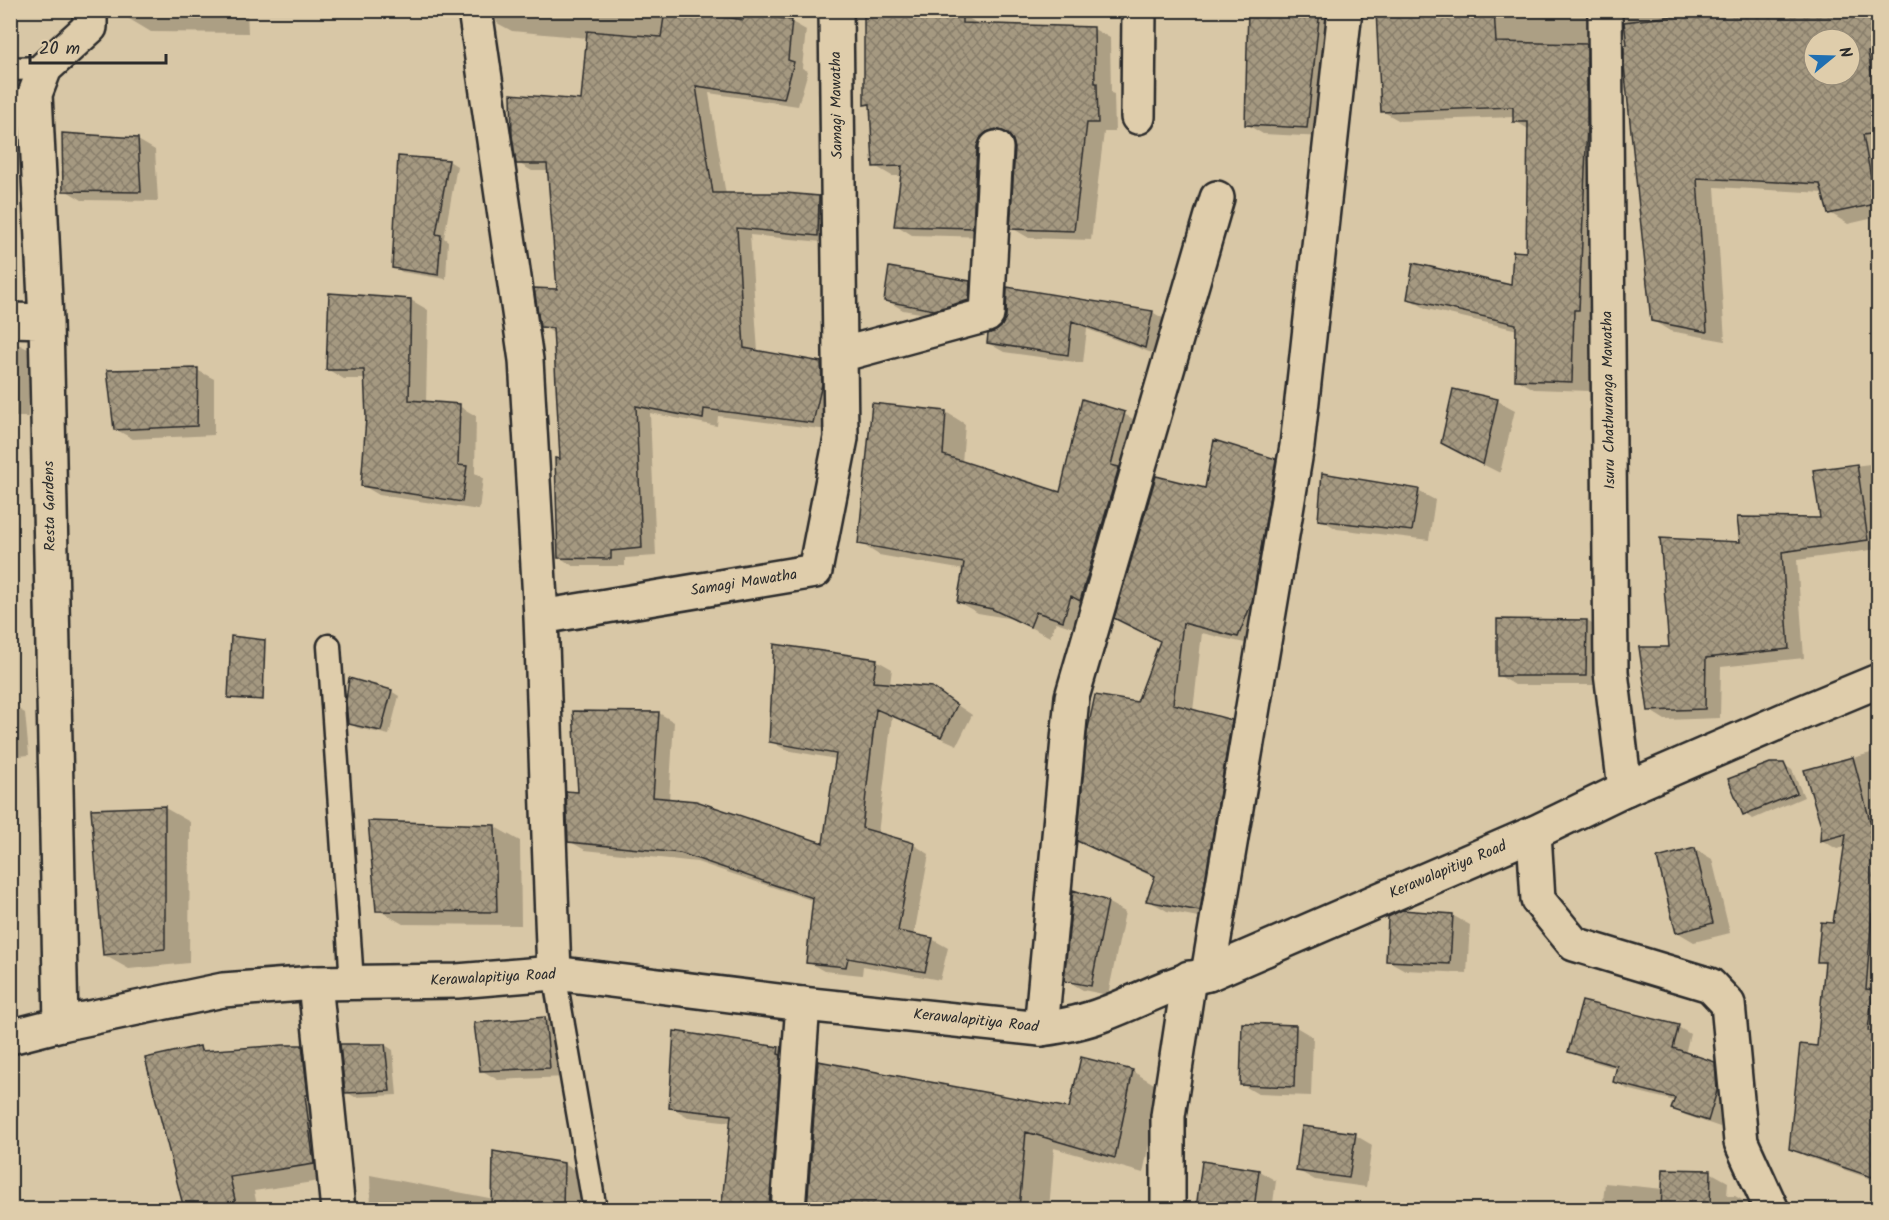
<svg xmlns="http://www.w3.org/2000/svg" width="1889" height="1220" viewBox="0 0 1889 1220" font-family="Kalam,sans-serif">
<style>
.shadow{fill:#0003;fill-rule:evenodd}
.building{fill:url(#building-cross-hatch);stroke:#2b2b2b;stroke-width:1.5;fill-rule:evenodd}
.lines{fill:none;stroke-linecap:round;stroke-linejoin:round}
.service-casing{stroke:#2b2b2b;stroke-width:27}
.minor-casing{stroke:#2b2b2b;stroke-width:38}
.tertiary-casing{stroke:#2b2b2b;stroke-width:38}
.service{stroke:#dfcdab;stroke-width:22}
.minor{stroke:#dfcdab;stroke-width:33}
.tertiary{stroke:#dfcdab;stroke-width:33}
.labels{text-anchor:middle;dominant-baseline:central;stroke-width:6;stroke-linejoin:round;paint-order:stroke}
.street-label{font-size:15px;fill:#2b2b2b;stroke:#dfcdab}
</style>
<defs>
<pattern id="building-cross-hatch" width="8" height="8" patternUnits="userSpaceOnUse" patternTransform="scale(1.5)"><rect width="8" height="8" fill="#a59981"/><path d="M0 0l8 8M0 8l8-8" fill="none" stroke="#877d6a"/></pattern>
</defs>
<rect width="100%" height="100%" fill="#d8c7a6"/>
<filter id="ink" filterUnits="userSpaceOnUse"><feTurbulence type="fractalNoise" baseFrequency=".0167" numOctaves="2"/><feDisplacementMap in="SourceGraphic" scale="12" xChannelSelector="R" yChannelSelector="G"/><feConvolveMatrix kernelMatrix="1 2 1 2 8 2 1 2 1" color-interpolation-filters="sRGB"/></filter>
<g filter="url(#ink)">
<path class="shadow" d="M126,10H247L248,33L151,32L126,17Z
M494,10L729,13L792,22L806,30L802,68L808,71L798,106L709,93L726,195L819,197L833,206L832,243L750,235L758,352L821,363L835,371L828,430L718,416L717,426L650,413L656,556L625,558V566H573L559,557L561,460L555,334L542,326L558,291L549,171H532L518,163L582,101L588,38L512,31L497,23Z
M891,10H970V19L978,24L1094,29L1110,38L1111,93L1114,94L1115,132H1104L1091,240L1029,238L1012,228L1016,148L1013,138L1004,141L989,237L912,235L896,225L902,176H892L875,166L872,107L866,104Z
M1248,10H1338L1324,137L1263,134L1246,124L1249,43L1246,41Z
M1378,10H1607L1590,391L1534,389L1516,379L1518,330L1427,309L1409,299L1513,287L1527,253L1530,130L1515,121V117L1400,121L1382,111Z
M1625,10H1878V217L1848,224L1830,213L1824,193L1715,187L1725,341L1670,331L1652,320L1626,65ZM1814,39H1850V75H1814Z
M138,140L155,150L158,201L82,200L65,190Z
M449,161L457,166L444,238L448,241L446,279L402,272L394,267Z
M970,282L987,292L953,319L903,310L886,300Z
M411,300L428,310L426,403L459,406L476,416L475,473L483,478L479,510L379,495L362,485L367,418L366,379H344L327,369Z
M1152,312L1168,321L1160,356L1087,329L1083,363L1004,352L988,343L1002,328Z
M10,340L30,350L28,417H10Z
M197,370L214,379V435L133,439L115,429Z
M1498,401L1515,410L1500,473L1460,453Z
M946,412L965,424L962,463L1061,494L1124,414L1144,425L1083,631L1056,622L1050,637L1013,619L978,613L958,602L964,570L879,555L860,543Z
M1275,460L1294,471L1257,646L1202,633L1193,711L1231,721L1250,732L1219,921L1167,911L1148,900L1156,878L1098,852L1079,841L1138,704L1161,642L1206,490Z
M1878,463V549L1797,560L1804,658L1721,667L1720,718L1665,720L1649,710L1671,649L1741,543L1821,520L1815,471Z
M1418,491L1435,500L1429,540L1337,529L1320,519Z
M1587,621L1604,631L1603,685H1515L1498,675Z
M876,660L892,669L890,684L932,688L972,715L957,745L892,716L878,834L914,845L929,854L914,935L932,939L948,948L940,980L863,966L862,975L824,971L808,962L814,901L697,862L585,850L569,841L579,793L659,713L674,722L669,800L824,845L836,759L786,750L770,741Z
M391,691L399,696L389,735L358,728L349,723Z
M10,704L25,713L29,755L10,757Z
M1878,751V1154L1876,1180L1878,1176V1210H1869L1877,1181L1807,1157L1791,1148L1818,1048L1826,965L1819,961L1834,925L1845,847L1837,849L1821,840L1823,825L1806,771Z
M1784,765L1792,770L1804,797L1753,819L1744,814Z
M165,808L190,822L189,963L129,969L104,955Z
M495,827L520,841L521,925L403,924L378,910Z
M1695,849L1712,859L1730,933L1694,942L1677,932Z
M1107,902L1125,912L1108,995L1083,990L1066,980Z
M1452,915L1470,925L1467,973L1405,970L1387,960Z
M1032,941L1047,950L1044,983L1026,973Z
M545,1018L562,1028L567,1077L498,1080L481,1070Z
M1296,1027L1313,1037L1311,1096L1258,1094L1241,1084Z
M1678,1027L1690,1034L1685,1054L1714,1064L1727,1071L1729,1098L1720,1127L1685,1115L1673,1108L1675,1101L1627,1089L1615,1081L1618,1069L1582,1058L1569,1051Z
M385,1045L393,1050L397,1095L355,1097L346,1092Z
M302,1046L327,1061L339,1178L254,1191L258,1210H185L147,1059L199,1048L208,1052Z
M778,1049L795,1059L787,1210H736L723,1202L731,1122L688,1117L671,1107Z
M819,1063L1070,1109L1132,1071L1161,1088L1143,1173L1054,1148L1049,1210H808Z
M1355,1135L1372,1145L1366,1187L1315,1180L1297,1170Z
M1203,1163L1259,1171L1276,1181L1272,1210H1197Z
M564,1164L581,1174L580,1210H371L370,1175L494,1199Z
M1710,1172L1728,1182L1727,1196H1735L1753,1206L1752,1210H1602L1605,1183L1663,1189Z"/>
<path class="building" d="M665,10H683L743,20L744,13L792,20L788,60L794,62L784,99L696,86L713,193H786L819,196L818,236L737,228L744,348L821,362L822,384L813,423L704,409L703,419L636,406L642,548L611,551V559L558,558L555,458L560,459L553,328L540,327L534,288L557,289L547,164H516L512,135L511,94L581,100L587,31L661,37Z
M1248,10H1320L1307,128L1245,125Z
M1376,10H1494L1496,42L1587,44V125L1579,310H1574L1572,382L1515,380L1516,324L1407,299L1413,263L1511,285L1513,251L1526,252L1528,122H1513V107L1381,112Z
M1725,10H1796L1836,13V10H1878V52H1868L1878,110V133L1863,135L1876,204L1828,214L1820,184L1697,178L1707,332L1651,321L1624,65V45H1627L1624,22ZM1814,39H1850V75H1814Z
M864,12L962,13V23L1094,27L1095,83H1097L1098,123H1087L1074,231L1010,229L1015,148L1013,140L1007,133L996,129L987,132L981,137L977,146L973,228L894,226L902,166L873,167L870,104L864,105Z
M62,133L138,138L141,192L63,191Z
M398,156L449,160L436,234L441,235L438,275L392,268Z
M889,267L970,281L969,300L934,310L884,301Z
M1007,287L1153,311L1145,348L1072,321L1068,355L987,343L988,334L1001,327L1006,317Z
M329,293L411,299L409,400L460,404L458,465L467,466L462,502L361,486L366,418L364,370H326Z
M198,368L197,426L114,430L107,370Z
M1453,389L1498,399L1483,465L1441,443Z
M1082,399L1125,412L1111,465L1119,467L1080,601L1071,596L1063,621L1036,612L1030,627L992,609L957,602L964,563L858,544L872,403L946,411L943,455L1060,492Z
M1214,440L1276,459L1252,602L1238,637L1183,623L1173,704L1232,720L1200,911L1146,901L1155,876L1077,841L1087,733L1095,695L1137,702L1160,641L1114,618L1156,476L1205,488Z
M1857,464L1868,540L1782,552L1789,649L1706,658L1705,709L1648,711L1639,647H1669L1660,538L1740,542L1737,517L1820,518L1813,470Z
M1322,473L1419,489L1412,531L1318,520Z
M1497,619L1587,620L1586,676H1497Z
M231,636L265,640L263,700L228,698Z
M774,644L877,659L873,682L932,687L957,705L941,737L876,709L862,828L914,843L898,931L933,938L925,972L848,958L846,967L806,963L813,898L680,853L568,842L566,791L578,792L573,711L659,712L653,797L696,801L823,843L836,754L769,742Z
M349,678L392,690L381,731L348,724L346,701Z
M1853,757L1878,851V915L1872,914L1866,989L1873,990L1868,1031L1878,1033V1179L1789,1149L1800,1044L1817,1046L1825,962H1817L1821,922L1833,923L1846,834L1820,841L1821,825L1804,770Z
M1770,763H1784L1797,793L1743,815L1728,779Z
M165,806V949L103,955L91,809Z
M368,821L495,825L497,912L376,911Z
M1695,848L1713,923L1676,933L1657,858Z
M1073,890L1108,901L1091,986L1064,981Z
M1402,910L1453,914L1450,964L1386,961L1388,917Z
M1582,1001L1679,1025L1673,1048L1715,1062L1717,1091L1708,1121L1671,1109L1675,1098L1613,1082L1617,1066L1568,1052Z
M545,1017L550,1068L480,1071L474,1023Z
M1242,1023L1296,1025L1294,1087L1240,1085Z
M674,1031L779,1047L778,1054L781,1055L769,1208L722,1203L731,1115L669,1108Z
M340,1044H385L390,1091L345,1093Z
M283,1045H302L308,1095H305L314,1164L230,1177L237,1209H184L145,1058L200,1046L201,1051Z
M1081,1057L1133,1070L1115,1158L1026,1132L1019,1209H807L818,1061L1069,1108Z
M1302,1126L1356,1133L1349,1178L1296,1171Z
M493,1151L564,1163L563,1209H492Z
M1202,1161L1259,1170L1254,1209H1196Z
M1663,1169L1711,1170L1710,1209H1661Z"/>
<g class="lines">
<defs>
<path id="service" d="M10,69L45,68
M329,646L352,982
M554,973L595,1210"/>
<path id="minor" d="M475,10L526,360L541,617
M1605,10L1611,672L1625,789
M1138,117L1139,10
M10,320L46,321
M840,355L987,315L996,148
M1534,833L1538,900L1574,944L1710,985L1728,1004L1741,1142L1772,1210
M554,973L541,617L815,571L841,438L836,10
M1208,974L1297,446L1345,10
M315,983L338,1210
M61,1024L46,321L35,94L45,68L90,27V10
M1041,1029L1072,697L1217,198
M788,1210L803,1004
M1168,1210V1116L1189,978"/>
<path id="tertiary" d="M10,1037L61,1024L223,990L315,983L457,981L554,973L803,1004L1041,1029C1063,1026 1084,1022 1104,1014C1139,1001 1172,982 1208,974L1534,833L1625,789L1789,718L1878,681"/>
</defs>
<use href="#service" class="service-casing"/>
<use href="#minor" class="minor-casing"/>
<use href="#tertiary" class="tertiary-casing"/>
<use href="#service" class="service"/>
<use href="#minor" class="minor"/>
<use href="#tertiary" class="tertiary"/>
</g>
</g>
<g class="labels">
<g class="street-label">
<text transform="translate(837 105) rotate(-91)">Samagi Mawatha</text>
<text transform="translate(1609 400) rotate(-91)">Isuru Chathuranga Mawatha</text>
<text transform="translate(50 506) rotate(-91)">Resta Gardens</text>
<text transform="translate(744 583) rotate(-9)">Samagi Mawatha</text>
<text transform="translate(1448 870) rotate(-23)">Kerawalapitiya Road</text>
<text transform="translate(493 978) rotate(-3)">Kerawalapitiya Road</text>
<text transform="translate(976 1021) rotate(6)">Kerawalapitiya Road</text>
</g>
</g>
<rect width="1889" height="1220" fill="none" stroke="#dfcdab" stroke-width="36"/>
<rect x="18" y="18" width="1853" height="1184" fill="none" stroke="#2b2b2b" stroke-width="2" filter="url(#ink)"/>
<g transform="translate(1832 57) rotate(71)"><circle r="28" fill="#dfcdab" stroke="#978c78" stroke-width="1.5"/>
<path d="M0-4.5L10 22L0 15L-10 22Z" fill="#1f6fb2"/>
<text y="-9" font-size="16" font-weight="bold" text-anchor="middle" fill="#2b2b2b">N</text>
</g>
<path d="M30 54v9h136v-9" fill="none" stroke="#2b2b2b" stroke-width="3"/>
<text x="39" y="54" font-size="18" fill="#2b2b2b" stroke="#dfcdab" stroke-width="4.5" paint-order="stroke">20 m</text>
</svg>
